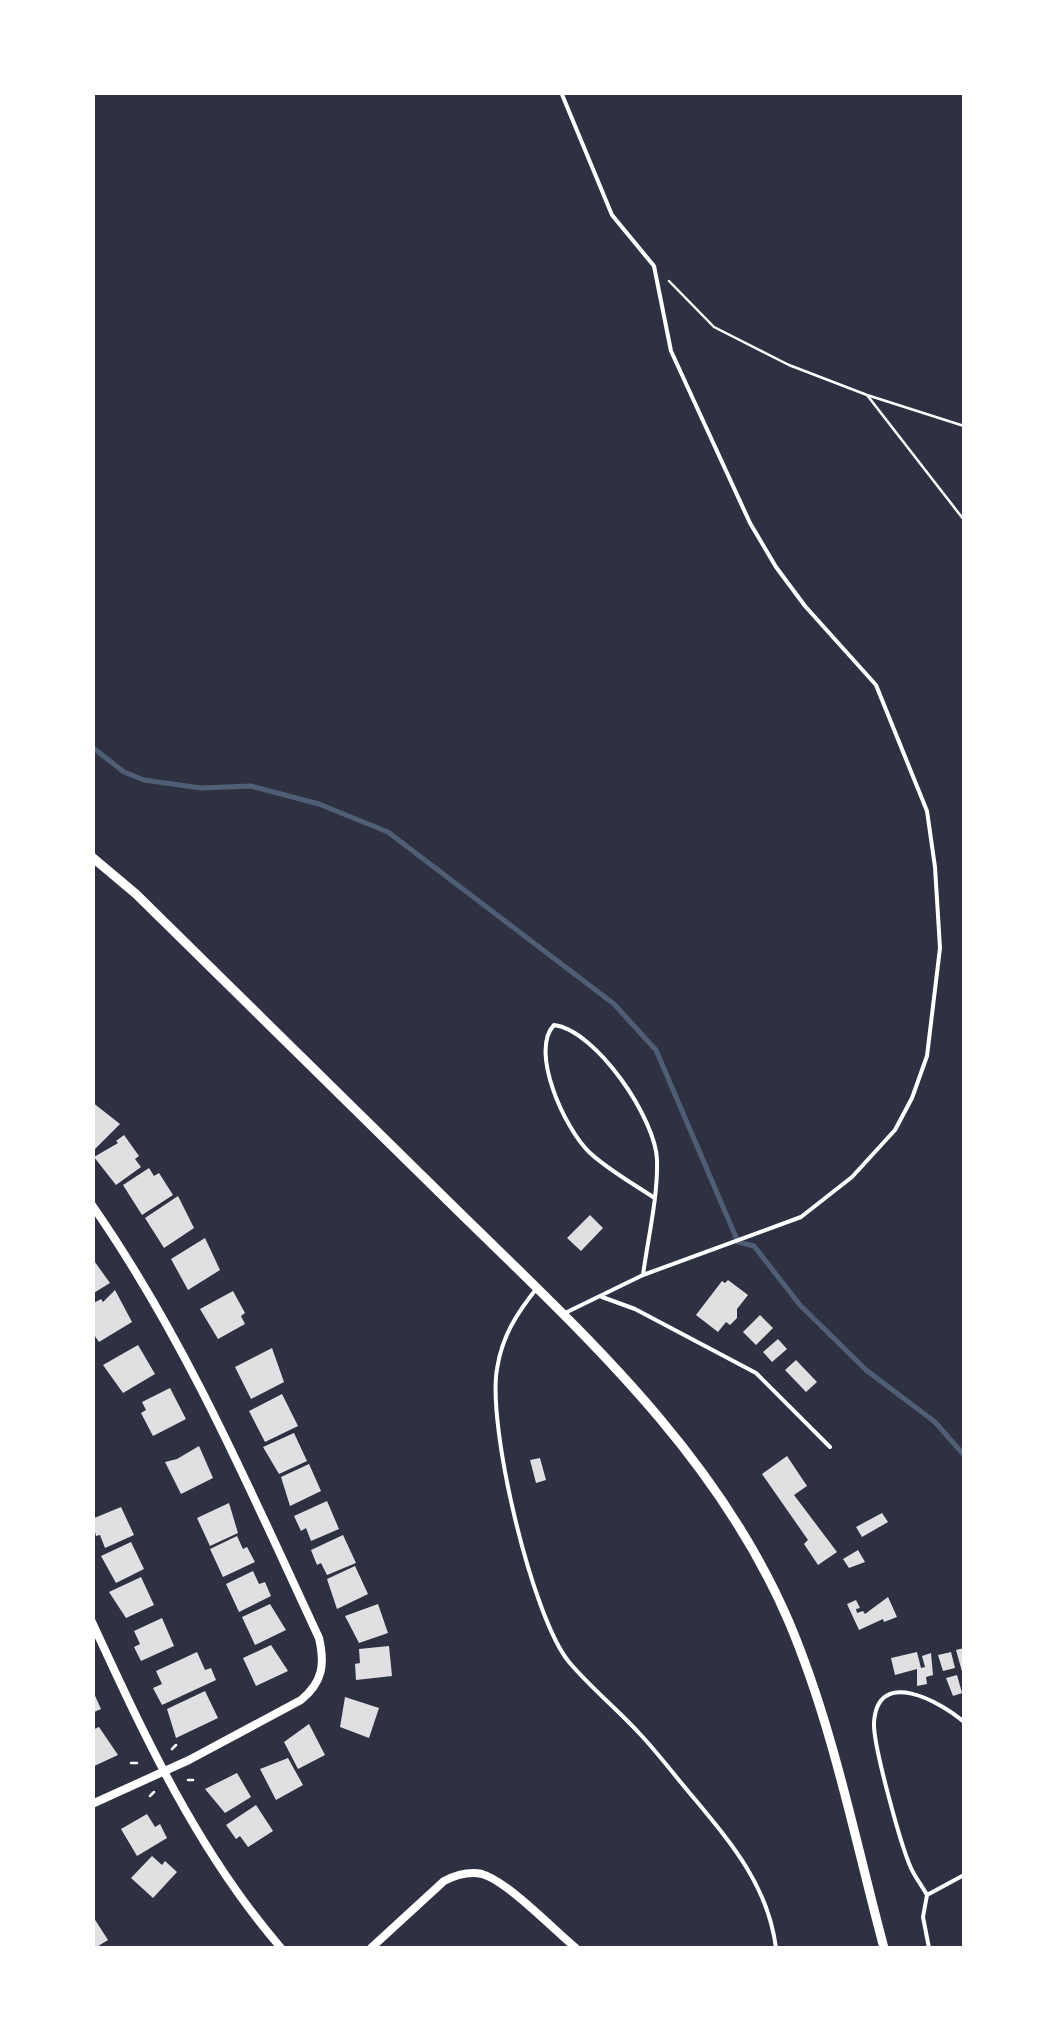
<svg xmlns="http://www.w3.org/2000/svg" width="1057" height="2041" viewBox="0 0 1057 2041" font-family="'PT Sans Narrow',sans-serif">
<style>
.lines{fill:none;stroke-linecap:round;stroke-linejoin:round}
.stream{stroke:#4f5d75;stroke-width:5}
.building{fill:#e0e0e3}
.path{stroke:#fff;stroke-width:2.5}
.service{stroke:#fff;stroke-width:4}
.minor{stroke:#fff;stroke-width:8}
.tertiary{stroke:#fff;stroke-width:9}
</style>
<rect width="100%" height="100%" fill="#2d3142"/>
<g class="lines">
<path class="stream" d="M92,747L124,772L144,780L201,788L251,786L319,804L388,832L614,1004L656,1050L738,1242L754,1246L800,1305L866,1370L935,1422L964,1455"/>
</g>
<path class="building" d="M92,1102L120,1124L92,1152Z
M124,1135L139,1156L135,1159L141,1167L116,1185L94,1157L118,1143L116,1141Z
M149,1168L154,1176L159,1173L173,1195L142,1215L123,1185Z
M178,1196L194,1228L164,1248L145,1218Z
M590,1215L603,1228L581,1251L567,1238Z
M205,1238L220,1270L188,1290L171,1259Z
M92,1258L110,1283L92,1294Z
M728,1280L748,1295L737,1309V1318L730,1325L726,1322L718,1332L696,1315L722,1281L725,1283Z
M115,1290L132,1322L99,1342L92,1332V1304L101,1299L103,1302Z
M233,1291L245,1313L241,1316L245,1324L218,1339L200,1309Z
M760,1315L773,1328L756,1345L743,1332Z
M778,1339L787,1349L772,1362L763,1352Z
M138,1345L155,1374L123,1393L103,1365Z
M272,1348L284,1382L251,1399L235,1367Z
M796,1360L817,1382L806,1392L785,1370Z
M170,1388L186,1419L153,1436L141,1413L146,1410L142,1402Z
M282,1394L298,1426L265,1442L249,1411Z
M294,1433L307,1461L279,1474L263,1447Z
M199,1446L213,1478L181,1494L165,1462L177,1459Z
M787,1456L807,1486L794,1495L837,1552L818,1565L804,1544L808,1540L762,1474Z
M540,1458L546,1480L536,1483L530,1460Z
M309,1464L321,1491L290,1506L281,1477Z
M327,1501L339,1529L311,1541L306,1528L301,1531L294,1516Z
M229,1503L238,1533L210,1546L197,1518Z
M121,1507L134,1535L105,1548L100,1535L96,1536L92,1519Z
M882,1513L888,1522L862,1537L856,1527Z
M343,1535L356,1563L327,1575L321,1563L317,1565L311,1550Z
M237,1536L243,1549L247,1547L255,1562L223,1577L210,1549Z
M131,1542L144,1569L116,1583L101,1556Z
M858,1550L865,1562L849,1568L843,1559Z
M355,1566L368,1594L337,1609L327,1579Z
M253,1571L259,1584L265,1582L271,1596L239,1612L226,1584Z
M141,1577L154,1605L126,1618L109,1592Z
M888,1597L897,1617L884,1622L883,1619L859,1630L847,1604L856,1600L860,1608L856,1609L857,1613L863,1611L865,1614Z
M270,1604L286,1630L255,1645L242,1617Z
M378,1604L388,1633L359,1643L345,1616Z
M162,1618L174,1646L141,1661L134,1647L140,1644L134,1631Z
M271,1645L288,1671L256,1686L243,1658Z
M389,1646L392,1676L356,1680L355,1664L360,1663L359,1649Z
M964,1648V1675H963L956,1650Z
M197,1652L205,1670L211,1668L216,1680L162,1705L153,1688L162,1684L156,1671Z
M917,1652L921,1668L925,1667L922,1656L931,1653L933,1675L926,1677L927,1684L917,1686V1669L895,1675L891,1658Z
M951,1652L955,1668L943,1671L938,1655Z
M957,1675L962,1693L953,1696L946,1678Z
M92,1689L101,1709L92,1713Z
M205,1691L218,1718L176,1738L167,1709Z
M345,1697L379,1708L369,1738L340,1727Z
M309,1724L325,1755L298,1769L284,1742Z
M99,1727L118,1755L92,1767V1730Z
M288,1758L303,1785L276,1800L260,1769Z
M237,1773L251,1797L225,1813L205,1789Z
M256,1805L273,1831L248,1847L240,1836L236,1839L226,1825Z
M147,1814L155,1827L160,1824L167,1838L137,1856L121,1829Z
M152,1856L162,1865L165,1861L177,1872L153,1898L131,1878Z
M92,1915L108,1940L95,1948H92Z"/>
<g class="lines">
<path class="path" d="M669,281L714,327L789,365L867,395
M964,426L867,395L964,520
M172,1749L176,1745
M131,1763H137
M188,1780H193
M150,1796L154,1792"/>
<path class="service" d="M561,92L612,215L654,266L671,351L750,523L776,567L805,606L876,685L927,811L935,867L940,948L927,1056L912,1098L895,1130L852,1177L801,1217L643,1275L563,1314
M643,1275C648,1238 658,1197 657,1160C656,1119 596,1030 554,1025C529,1051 565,1129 589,1152C607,1169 632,1183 653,1197
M537,1288C517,1313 502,1336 497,1369C487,1426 532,1617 569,1662C590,1687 617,1709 639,1733C658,1753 675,1776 693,1797C732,1844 768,1886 776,1948
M602,1297L635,1309L756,1373L830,1447
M927,1895C922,1886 915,1877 911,1868C901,1846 873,1745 874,1723C877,1666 941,1702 964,1722
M929,1948L923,1917L927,1895L964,1875"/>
<path class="minor" d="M92,1205C186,1340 250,1490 319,1638C325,1664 323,1682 301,1700L189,1760L92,1804
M92,1622C145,1737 198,1852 281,1948
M371,1948L444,1881C456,1875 468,1871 482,1874C507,1881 554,1930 576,1948"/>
<path class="tertiary" d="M92,857L136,894C240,997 344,1100 449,1202C578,1329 716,1451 789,1622C833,1726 855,1840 884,1948"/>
</g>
<rect width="1057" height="2041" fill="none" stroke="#ffffff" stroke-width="190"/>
</svg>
